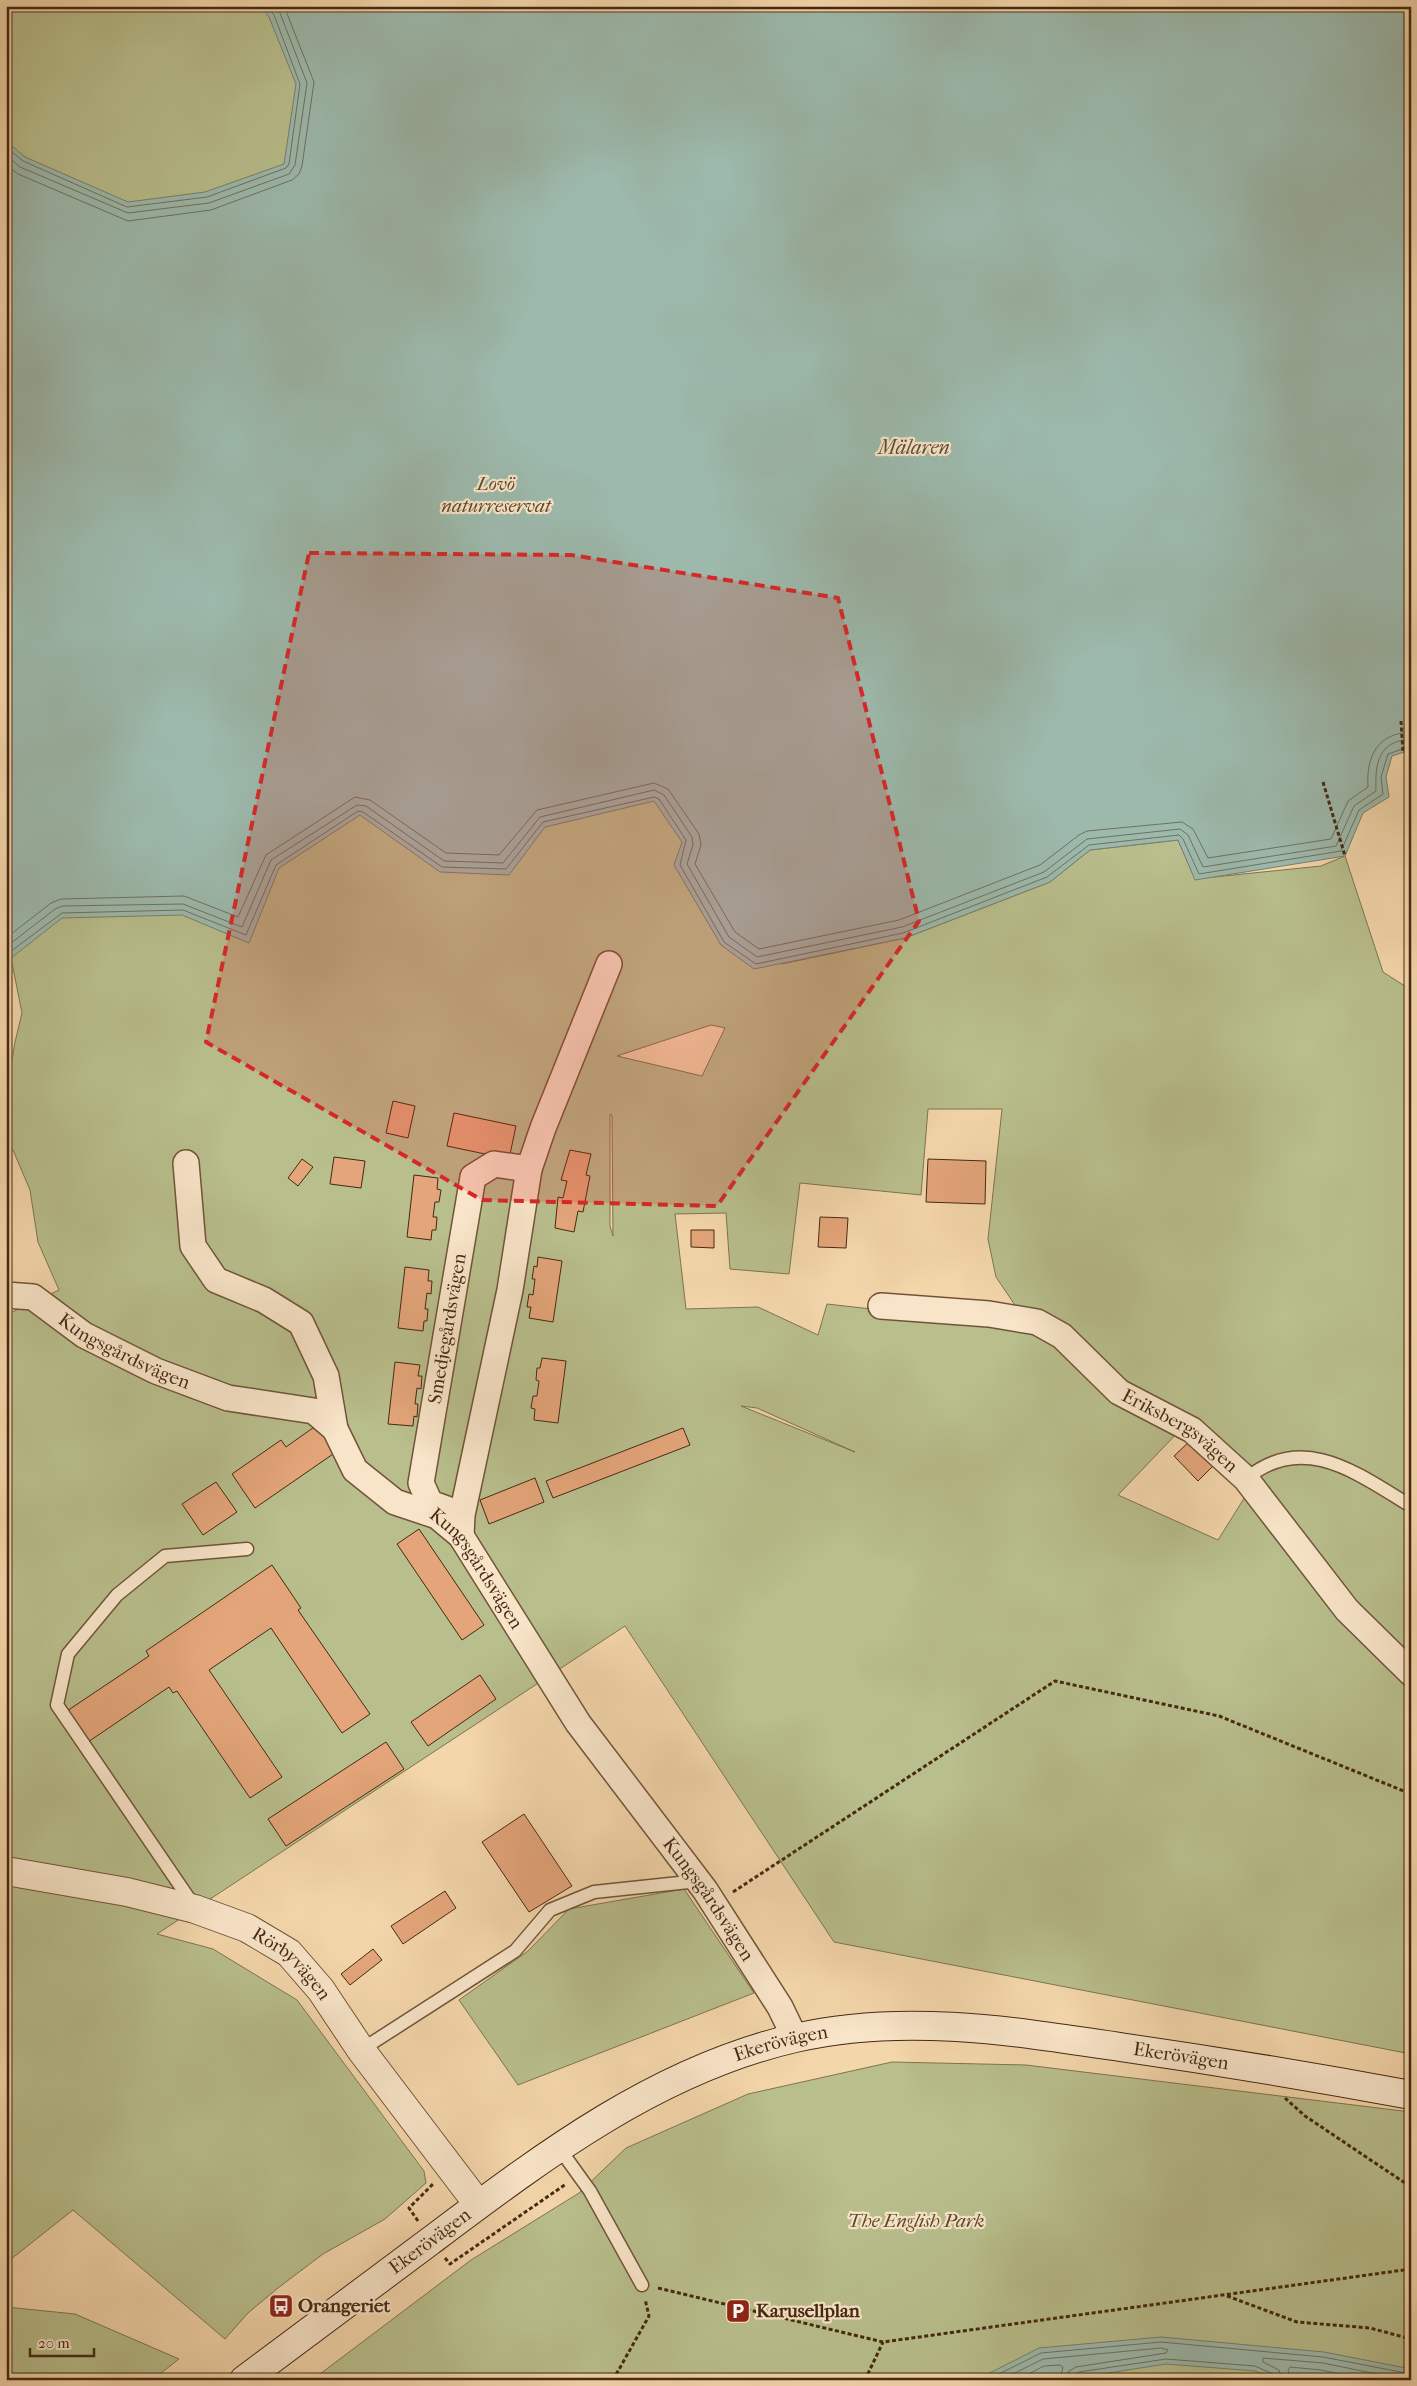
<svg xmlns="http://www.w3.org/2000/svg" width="1417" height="2386" viewBox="0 0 1417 2386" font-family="'IM FELL French Canon',serif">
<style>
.green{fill:#b8be8c;stroke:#7e744f;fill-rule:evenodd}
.water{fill:#9cb9ac;stroke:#797f6e}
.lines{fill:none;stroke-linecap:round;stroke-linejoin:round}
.shore{stroke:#70715f;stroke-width:1}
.building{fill:#e4a57a;stroke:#452912}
.service-casing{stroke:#715438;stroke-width:15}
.minor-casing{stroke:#715438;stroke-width:28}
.tertiary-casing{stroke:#715438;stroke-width:30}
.secondary-casing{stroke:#452912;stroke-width:30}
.path{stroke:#452912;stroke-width:3;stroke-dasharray:4 2.5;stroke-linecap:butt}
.service{stroke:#f8e4c8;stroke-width:12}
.minor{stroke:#f8e4c8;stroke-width:25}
.tertiary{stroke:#f8e4c8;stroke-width:28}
.secondary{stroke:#f8e4c8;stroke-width:28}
.marked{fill:#d62828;fill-opacity:0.2;stroke:#d62828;stroke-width:4;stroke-dasharray:10 6;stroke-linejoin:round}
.labels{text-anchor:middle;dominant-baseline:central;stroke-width:4.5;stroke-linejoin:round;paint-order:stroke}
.park-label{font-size:19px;font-style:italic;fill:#5c472a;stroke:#f8e4c8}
.street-label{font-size:19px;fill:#452912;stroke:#f8e4c8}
.poi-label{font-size:19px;font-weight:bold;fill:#452912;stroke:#f8e4c8;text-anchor:start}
.water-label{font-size:20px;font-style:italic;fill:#5b4d38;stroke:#f8e4c8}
</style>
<rect width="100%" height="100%" fill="#f4d6ab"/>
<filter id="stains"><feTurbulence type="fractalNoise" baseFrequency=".004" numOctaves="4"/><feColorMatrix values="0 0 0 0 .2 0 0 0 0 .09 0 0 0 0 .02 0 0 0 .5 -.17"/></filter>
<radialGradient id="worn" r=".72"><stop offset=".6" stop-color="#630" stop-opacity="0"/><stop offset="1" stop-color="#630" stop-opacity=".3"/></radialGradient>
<path class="green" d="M6,6H1411L782,964L905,938L1050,882L1090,850L1178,840L1195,879L1321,866L1345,856L1383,972L1411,990V1652L1398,1650L1333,1575L1253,1474L1200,1419L1143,1397L1019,1311L996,1277L988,1239L1002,1109H928L921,1195L800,1183L789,1274L730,1269L726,1213L675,1214L686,1309L758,1307L818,1335L827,1304L1023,1326L1063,1345L1182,1428L1118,1495L1218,1540L1248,1492L1402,1676L1411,1689V2054L834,1942L625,1626L157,1934L213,1949L297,2000L424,2171L426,2183L385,2219L323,2254L278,2288L248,2313L225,2339L73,2210L6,2263V1315L59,1290L38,1242L30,1190L10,1143L7,1092L15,1042L22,1013L6,933ZM711,1025L725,1028L702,1076L617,1056ZM610,1114L612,1115L613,1236L610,1226ZM741,1406L757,1408L855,1452Z
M684,1889L754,1993L518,2085L459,2000L528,1951L569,1909Z
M892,2062L1026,2065L1411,2112V2380H312L471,2260L579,2193L626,2148L748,2094Z
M6,2307L75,2314L179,2359L152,2380H6Z"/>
<path class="water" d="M260,6H1411V750L1392,756L1386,777L1389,797L1363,813L1345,856L1195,880L1178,840L1090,850L1050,882L905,938L754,969L721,945L674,865L682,842L654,801L545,827L509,875L440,872L360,815L279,868L249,943L182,915L62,918L6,962V141L25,157L128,202L205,192L284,164L296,84L269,17Z
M1161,2337L1324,2352L1411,2369V2380H1275L1255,2371L1166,2364L1063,2380H976L1039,2348Z"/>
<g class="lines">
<path class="shore" d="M6,147L23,161L127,207L207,197L286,168L289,164L300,84L274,15L266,6
M6,155L20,167L128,213L209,203L289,174L295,165L307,83L280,13L275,6
M6,165L18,174L128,221L211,210L292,180L299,174L302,166L314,82L284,6
M6,938L51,903L61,899L184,896L238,917L266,855L355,797L370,800L446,853L499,855L537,810L654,783L668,789L699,834L701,845L695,864L735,932L759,949L899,920L1040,865L1079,835L1087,831L1182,822L1193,829L1208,858L1331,839L1348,801L1368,787C1366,757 1377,733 1411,732
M6,947L55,909L62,906L183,904L242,927L271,860L357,805L366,806L444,861L503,863L540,817L654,790L664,795L692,837L693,845L687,864L729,937L757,957L902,927L1044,872L1087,839L1180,829L1188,835L1203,867L1336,846L1354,806L1376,791C1375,763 1378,741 1411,739
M6,955L62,913L183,910L246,935L276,865L358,811L363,812L442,867L506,869L543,822L654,797L659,799L686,840L680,865L724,942L756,964L903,933L1047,877L1089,845L1179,835L1183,839L1199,874L1341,851L1359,810L1383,794L1381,777L1388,754L1411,746
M987,2380L1041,2353L1161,2342L1323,2357L1411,2374
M1001,2380L1043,2359L1161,2348L1168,2350L1166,2353L1076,2367L1069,2371L1067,2380
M1017,2380L1044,2366L1060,2365L1063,2367L1060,2380
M1074,2380L1075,2375L1079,2372L1166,2359L1255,2366L1273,2374L1276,2380
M1282,2380L1279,2370L1263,2362V2358L1323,2363L1406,2380
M1290,2380L1288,2370L1290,2367L1321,2370L1368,2380"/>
</g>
<path class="building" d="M393,1101L415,1106L408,1138L386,1133Z
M454,1113L516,1126L509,1159L447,1146Z
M570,1150L591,1154L586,1175L590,1176L583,1212L578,1211L574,1232L555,1228L558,1197L563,1198L567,1181L561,1180Z
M334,1157L365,1161L361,1188L330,1184Z
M302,1159L313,1167L298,1186L288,1178Z
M928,1159L986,1161L985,1204L926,1202Z
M414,1175L438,1178L437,1189L441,1190L439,1202H435L433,1217H437L436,1230H432L431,1240L407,1237Z
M820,1217L848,1218L846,1248L818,1247Z
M691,1230H714V1248L691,1247Z
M538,1257L562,1261L553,1322L529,1318L531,1307H527L529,1294L533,1295L535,1279H532L534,1266L537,1267Z
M405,1267L429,1270L428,1281H432L431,1294L427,1293L425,1309H428L427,1321H424L423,1331L398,1328Z
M542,1358L566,1361L558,1423L534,1420L535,1409L531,1408L533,1396H537L539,1381L536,1380L537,1368H540Z
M395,1362L420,1365L418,1376H422L421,1389L417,1388L415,1404H418L417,1417L414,1416L413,1426L388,1424Z
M317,1425L336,1452L255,1508L232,1474L281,1440L286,1447Z
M683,1428L690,1445L553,1498L546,1481Z
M1192,1439L1216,1463L1198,1481L1174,1456Z
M535,1478L544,1502L489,1524L480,1500Z
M216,1482L237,1512L203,1535L182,1504Z
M419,1529L484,1625L462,1640L397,1544Z
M272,1565L301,1608L298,1610L370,1714L342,1733L271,1628L209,1670L282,1777L250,1798L177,1691L173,1693L169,1687L88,1742L67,1711L149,1656L146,1651Z
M480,1675L496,1699L428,1746L411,1722Z
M386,1742L404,1769L286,1846L268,1819Z
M524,1814L572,1886L529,1912L482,1842Z
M445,1891L456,1908L403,1944L391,1926Z
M373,1949L382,1960L350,1985L341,1974Z"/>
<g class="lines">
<defs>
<path id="service" d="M1246,1479C1303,1431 1358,1474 1411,1506
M194,1906L57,1705L68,1654L117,1595L165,1556L247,1549
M361,2050L515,1951L550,1910L594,1892L698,1881
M559,2148L590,2191L642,2285"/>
<g id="minor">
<path d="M186,1163L193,1246L216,1280L264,1300L301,1323L326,1376L335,1429"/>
<path id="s1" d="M6,1295L33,1297L84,1335L156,1371L228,1398L314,1411L335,1429L355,1470L395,1502L437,1516L461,1536L578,1723L705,1890L780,2007L795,2038"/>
<path id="s2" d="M881,1306L989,1314L1037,1322L1062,1336L1119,1392L1192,1430L1246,1479L1347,1610L1411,1673"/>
<path id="s3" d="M452,1511L430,1503L421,1483L473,1177L494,1164L529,1169"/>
<path d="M461,1536L462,1515L510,1290L529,1169L543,1128L609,964"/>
</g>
<g id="tertiary">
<path id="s4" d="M6,1871L127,1892L195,1909L247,1928L289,1953L321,1990L361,2050L478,2204"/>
</g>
<g id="secondary">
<path id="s5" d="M244,2380C305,2334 367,2288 429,2242C541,2158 656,2070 795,2038C902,2013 1013,2031 1120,2047C1217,2061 1314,2077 1411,2095"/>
</g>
</defs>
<use href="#service" class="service-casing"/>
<use href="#minor" class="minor-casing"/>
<use href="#tertiary" class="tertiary-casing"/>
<use href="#secondary" class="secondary-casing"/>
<path class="path" d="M1401,721L1403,752
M1323,782L1345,856
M733,1892L1055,1681L1219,1716L1411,1794
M1285,2098L1305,2116L1411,2187
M418,2221L409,2208L434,2183
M445,2258L450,2264L566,2184
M658,2288L883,2342L1411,2269
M1227,2296L1297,2322L1370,2328L1411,2339
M613,2380L649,2316L645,2299
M865,2380L883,2342"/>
<use href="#service" class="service"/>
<use href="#minor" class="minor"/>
<use href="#tertiary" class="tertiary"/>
<use href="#secondary" class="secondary"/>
</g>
<path class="marked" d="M309,553L571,555L838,598L919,921L717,1206L482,1200L206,1042Z"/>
<defs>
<symbol id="bus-square" viewBox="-11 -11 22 22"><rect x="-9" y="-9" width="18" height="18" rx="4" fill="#8f2418" stroke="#f8e4c8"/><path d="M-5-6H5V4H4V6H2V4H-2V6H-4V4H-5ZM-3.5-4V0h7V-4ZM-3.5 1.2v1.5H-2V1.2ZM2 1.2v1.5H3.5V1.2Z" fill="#fff"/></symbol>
<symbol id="parking-square" viewBox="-11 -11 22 22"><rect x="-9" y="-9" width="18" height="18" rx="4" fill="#8f2418" stroke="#f8e4c8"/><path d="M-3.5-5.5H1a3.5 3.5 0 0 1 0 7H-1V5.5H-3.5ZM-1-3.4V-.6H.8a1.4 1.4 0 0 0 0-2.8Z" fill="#fff"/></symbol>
</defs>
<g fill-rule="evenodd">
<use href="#bus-square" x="267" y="2292" width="28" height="28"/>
<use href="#parking-square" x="724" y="2297" width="28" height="28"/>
</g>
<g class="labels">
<g class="park-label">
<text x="496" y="484">Lovö<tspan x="496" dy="22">naturreservat</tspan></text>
<text x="916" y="2221">The English Park</text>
</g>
<g class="street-label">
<text stroke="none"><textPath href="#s3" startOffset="202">Smedjegårdsvägen</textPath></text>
<text stroke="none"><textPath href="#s1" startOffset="134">Kungsgårdsvägen</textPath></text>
<text stroke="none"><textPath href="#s2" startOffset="338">Eriksbergsvägen</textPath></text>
<text stroke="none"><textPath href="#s1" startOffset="570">Kungsgårdsvägen</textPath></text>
<text stroke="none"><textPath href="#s1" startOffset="975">Kungsgårdsvägen</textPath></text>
<text stroke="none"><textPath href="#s4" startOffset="306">Rörbyvägen</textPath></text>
<text stroke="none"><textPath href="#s5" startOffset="638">Ekerövägen</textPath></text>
<text stroke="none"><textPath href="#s5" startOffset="1042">Ekerövägen</textPath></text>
<text stroke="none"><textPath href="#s5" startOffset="232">Ekerövägen</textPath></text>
</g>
<g class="poi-label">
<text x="298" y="2306">Orangeriet</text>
<text x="756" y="2311">Karusellplan</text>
</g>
<g class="water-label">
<text x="914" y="447">Mälaren</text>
</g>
</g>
<rect width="1417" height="2386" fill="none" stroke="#f4d6ab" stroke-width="25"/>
<rect x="8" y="8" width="1402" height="2371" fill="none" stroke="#452912" stroke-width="2.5"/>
<rect x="12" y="12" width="1392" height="2361" fill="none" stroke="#452912"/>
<path d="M30 2348v8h64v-8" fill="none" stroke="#452912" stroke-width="2.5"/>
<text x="38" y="2348" font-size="15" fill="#452912" stroke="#f8e4c8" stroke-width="4" paint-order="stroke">20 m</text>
<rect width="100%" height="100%" filter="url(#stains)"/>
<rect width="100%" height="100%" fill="url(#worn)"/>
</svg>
